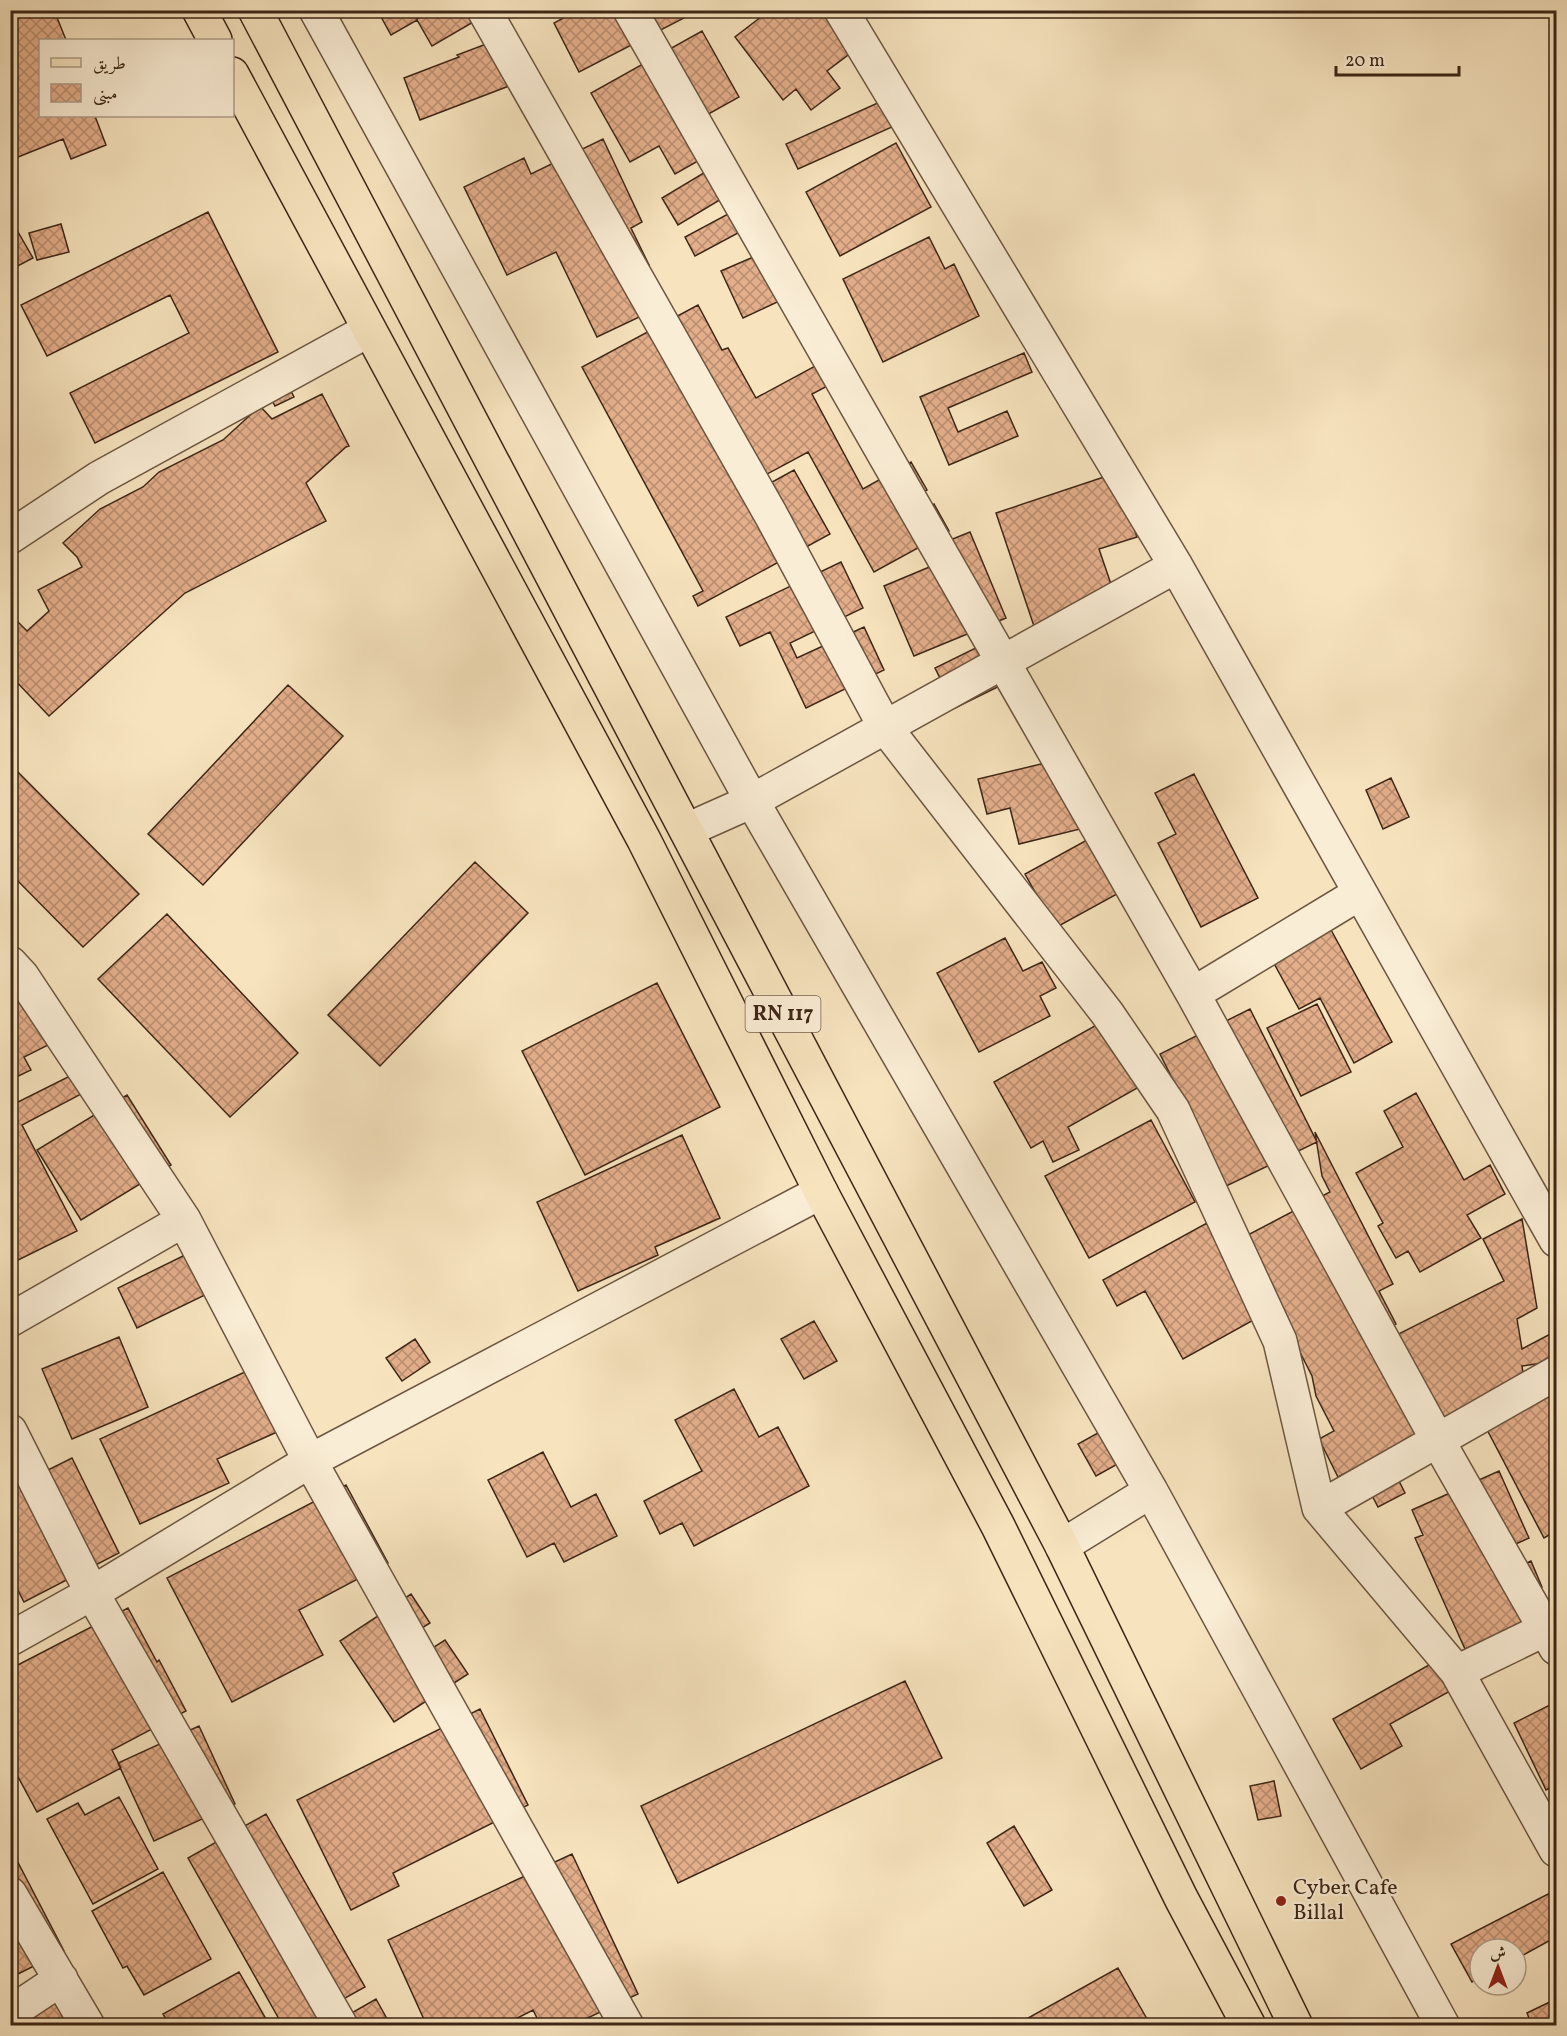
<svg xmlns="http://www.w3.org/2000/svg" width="1567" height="2036" viewBox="0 0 1567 2036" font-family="Vollkorn,Amiri,serif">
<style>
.building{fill:url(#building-cross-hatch);stroke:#3d2617;stroke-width:1.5}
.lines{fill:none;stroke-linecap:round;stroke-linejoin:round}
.minor-casing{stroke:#6c5641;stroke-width:36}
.primary-casing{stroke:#3d2617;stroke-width:36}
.minor{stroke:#faedd5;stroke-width:33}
.primary{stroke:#f7e4bf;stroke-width:33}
.poi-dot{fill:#8f2418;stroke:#faedd5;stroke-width:2}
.labels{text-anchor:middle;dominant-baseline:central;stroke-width:4.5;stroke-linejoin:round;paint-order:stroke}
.shield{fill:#faedd5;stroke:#766250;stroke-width:1.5}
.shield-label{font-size:21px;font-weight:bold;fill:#3d2617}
.poi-label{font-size:22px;fill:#3d2617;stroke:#faedd5;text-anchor:start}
</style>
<defs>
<pattern id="building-cross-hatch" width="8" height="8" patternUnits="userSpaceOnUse" patternTransform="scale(1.5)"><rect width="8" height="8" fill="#e3ae8a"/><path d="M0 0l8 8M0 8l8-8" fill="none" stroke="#b98d70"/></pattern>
</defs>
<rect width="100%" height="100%" fill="#f7e4bf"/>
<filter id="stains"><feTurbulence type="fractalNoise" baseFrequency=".00333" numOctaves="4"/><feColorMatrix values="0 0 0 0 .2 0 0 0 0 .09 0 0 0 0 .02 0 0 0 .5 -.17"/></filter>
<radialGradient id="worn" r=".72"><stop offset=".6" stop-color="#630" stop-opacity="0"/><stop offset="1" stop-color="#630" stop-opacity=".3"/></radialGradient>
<path class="building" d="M10,10H54L66,40H40V116H95L106,145L71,159L63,139L13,159L10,154Z
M388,10H412L417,19L432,10H494L432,46L417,20L391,35L380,15Z
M578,10H683L686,17L579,72L554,23Z
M770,10H839L864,43L827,71L840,88L811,110L796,89L783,100L735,37Z
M702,31L739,97L703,117L721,148L675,174L659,146L630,162L591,93Z
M505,37L522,81L420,120L404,78L459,57L457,55Z
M880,102L892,127L798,169L786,144Z
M603,139L642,222L631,228L649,265L632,273L650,312L597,337L556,252L507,275L464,187L524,158L531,174Z
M896,143L931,207L840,256L806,192Z
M732,156L748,183L678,225L662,198Z
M743,206L753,225L695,256L685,237Z
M208,212L278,352L95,443L70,393L189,333L170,295L47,356L21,305Z
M10,218L33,258L10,270Z
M61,224L69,252L37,260L29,233Z
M929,237L945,269L954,264L979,316L883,362L843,279Z
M765,252L786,298L743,318L721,271Z
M698,305L722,350L728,348L756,398L843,351L854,372L812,394L863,489L911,462L927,490L909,500L916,514L934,504L949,531L874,572L808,452L743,487L747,496L794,470L830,534L698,606L693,596L703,591L582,367Z
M1024,353L1032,372L948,408L958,432L1007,411L1018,436L949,465L920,397Z
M278,366L294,397L275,406L259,376Z
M322,394L349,446L346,447L306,483L326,521L185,593L49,716L10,675V614L27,631L49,611L38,590L82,567L77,557L63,543L100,509L143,487L159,472L223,440L260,406L272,419Z
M1116,473L1137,537L1099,549L1113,590L1041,647L996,513Z
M970,532L1006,618L914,656L884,586L939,563L933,547Z
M841,562L863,608L790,643L797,658L864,627L884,670L806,708L770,632L740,646L726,617Z
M996,638L1016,678L955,708L935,668Z
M288,685L343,736L203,885L148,834Z
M1062,759L1080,829L1019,844L1010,808L987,814L978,779Z
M10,764L139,894L83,947L10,873Z
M1194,774L1258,898L1201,927L1158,843L1176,834L1155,793Z
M1391,778L1409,817L1383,829L1366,790Z
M1087,840L1117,894L1055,928L1025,874Z
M475,862L528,913L380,1066L328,1015Z
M167,914L298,1053L230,1117L98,979Z
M1330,928L1392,1042L1354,1063L1320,998L1299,1009L1271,958Z
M1005,938L1023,971L1042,962L1056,988L1040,996L1050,1016L979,1052L937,973Z
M657,983L720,1107L585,1175L522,1051Z
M46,986L70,1034L24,1057L31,1070L10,1080V1004Z
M1317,1004L1351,1072L1301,1096L1267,1028Z
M1250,1009L1317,1142L1216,1191L1206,1146L1160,1054Z
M1102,1022L1139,1087L1068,1127L1079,1150L1053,1162L1043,1141L1031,1148L994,1082Z
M94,1064L104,1082L22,1125L77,1231L10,1264V1141L17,1138L10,1125V1106Z
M1416,1093L1464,1180L1490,1165L1505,1194L1467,1215L1481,1238L1420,1272L1408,1251L1396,1258L1378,1226L1383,1223L1356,1173L1403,1147L1384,1111Z
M127,1095L171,1165L81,1220L37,1150Z
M1151,1120L1195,1202L1089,1258L1045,1176Z
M1315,1132L1393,1284L1379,1291L1396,1324L1367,1339L1369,1349L1504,1281L1483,1239L1522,1219L1537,1308L1517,1319L1522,1349L1556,1331V1358L1549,1362L1522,1366L1524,1381L1338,1477L1319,1439L1334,1431L1316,1396L1312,1376L1242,1238L1330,1192L1322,1176Z
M682,1135L720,1218L655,1247L658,1255L578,1291L537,1202Z
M1207,1223L1259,1317L1183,1359L1145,1291L1117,1306L1103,1280Z
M187,1254L207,1294L137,1328L118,1288Z
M814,1321L837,1361L804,1379L781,1339Z
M119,1337L148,1407L72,1439L42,1369Z
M415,1339L430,1362L402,1381L386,1358Z
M271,1360L299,1422L217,1459L229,1483L140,1524L100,1439Z
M1556,1384V1531L1544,1538L1483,1422Z
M734,1389L759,1437L778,1427L809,1486L694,1546L682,1523L660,1534L644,1501L702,1471L675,1420Z
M1105,1429L1123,1461L1096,1476L1078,1444Z
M543,1452L571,1507L596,1494L617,1536L564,1562L554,1543L527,1557L488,1480Z
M72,1458L119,1553L24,1602L10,1575V1489Z
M1394,1471L1405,1493L1378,1507L1366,1484Z
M1499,1471L1529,1538L1500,1551L1509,1571L1531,1561L1542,1587L1515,1599L1526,1622L1465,1649L1415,1538L1423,1535L1412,1510Z
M346,1485L388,1563L299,1610L323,1655L232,1702L167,1578Z
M411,1594L430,1623L412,1634L425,1653L445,1640L468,1674L394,1722L340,1641Z
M128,1608L157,1662L159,1660L186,1711L112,1750L121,1768L37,1812L10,1762V1669Z
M1436,1661L1452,1690L1390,1724L1402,1746L1361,1769L1333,1719Z
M905,1681L942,1758L678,1883L641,1806Z
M1556,1702V1785L1546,1790L1514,1723Z
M480,1709L528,1805L393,1873L399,1886L351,1910L297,1800Z
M199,1726L235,1804L154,1841L118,1763Z
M1274,1781L1281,1816L1258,1820L1250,1786Z
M119,1797L158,1869L93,1904L47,1819L78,1803L85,1815Z
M266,1814L365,1987L316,2014L323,2026H283L188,1858Z
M1014,1826L1052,1890L1024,1906L987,1843Z
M10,1847L64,1951L10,1978Z
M572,1854L638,1994L571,2026H541L533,2010L502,2026H427L388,1940Z
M163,1872L211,1959L144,1995L127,1966L123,1968L92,1911Z
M1554,1891L1556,1895V1937L1516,1959V1949H1480V1977L1472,1982L1451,1944Z
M1118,1968L1151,2026H1032L1028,2018Z
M239,1972L270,2026H170L163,2014Z
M62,1992L82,2026H10Z
M376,1999L391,2026H329Z
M1556,1999V2026H1532L1527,2013Z"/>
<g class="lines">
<defs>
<path id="minor" d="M316,10L752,801L1151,1491L1443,2026
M484,10L771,515L885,727L1107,1013L1173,1110L1280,1341L1319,1508L1457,1672L1556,1850
M630,10L1193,994L1442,1448L1556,1648
M841,10L1176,566L1556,1240
M10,537L99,478L369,330
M687,830L752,801L1176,566
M10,963L22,976L184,1220L310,1461L627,2026
M1193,994L1360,893
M10,1320L184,1220
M10,1431L92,1593L341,2026
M1319,1508L1556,1373
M1062,1546L1151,1491
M10,1639L92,1593L310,1461L821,1192
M1457,1672L1556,1624
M10,1894L88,2026
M10,2013L61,1979"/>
<path id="primary" d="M199,10L215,40
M255,10L1062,1546L1296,2026
M232,74L644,840L821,1192L998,1526L1181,1898L1249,2026"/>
</defs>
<use href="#minor" class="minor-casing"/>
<use href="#primary" class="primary-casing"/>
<use href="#minor" class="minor"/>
<use href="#primary" class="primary"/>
</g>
<circle class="poi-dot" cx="1281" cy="1901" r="6"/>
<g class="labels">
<rect class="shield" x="745.5" y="996" width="75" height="36" rx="4.5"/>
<g class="shield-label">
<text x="783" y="1014">RN 117</text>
</g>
<g class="poi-label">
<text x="1293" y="1888">Cyber Cafe<tspan x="1293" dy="25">Billal</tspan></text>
</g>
</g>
<rect width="1567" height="2036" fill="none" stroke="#f7e4bf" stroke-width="36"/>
<rect x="12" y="12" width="1543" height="2012" fill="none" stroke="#3d2617" stroke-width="3"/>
<rect x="18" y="18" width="1531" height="2000" fill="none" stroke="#3d2617" stroke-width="1.5"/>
<rect x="39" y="39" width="195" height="78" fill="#faedd5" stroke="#ae9d89" stroke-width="1.5"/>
<rect x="51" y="58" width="30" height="9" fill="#f7e4bf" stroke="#ae9d89" stroke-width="1.5"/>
<text x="93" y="69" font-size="18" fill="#3d2617">طريق</text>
<rect x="51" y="84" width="30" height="18" fill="url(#building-cross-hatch)" stroke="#ae9d89" stroke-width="1.5"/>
<text x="93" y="99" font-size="18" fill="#3d2617">مبنى</text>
<g transform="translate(1498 1967)"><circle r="28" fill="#faedd5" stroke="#ae9d89" stroke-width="1.5"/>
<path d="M0-4.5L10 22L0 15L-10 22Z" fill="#8f2418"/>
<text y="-9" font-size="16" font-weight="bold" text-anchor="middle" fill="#3d2617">ش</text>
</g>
<path d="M1336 66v9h123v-9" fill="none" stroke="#3d2617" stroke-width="3"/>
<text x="1345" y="66" font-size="18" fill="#3d2617" stroke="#faedd5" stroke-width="4.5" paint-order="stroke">20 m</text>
<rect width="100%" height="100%" filter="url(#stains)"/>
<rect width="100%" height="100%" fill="url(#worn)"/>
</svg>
